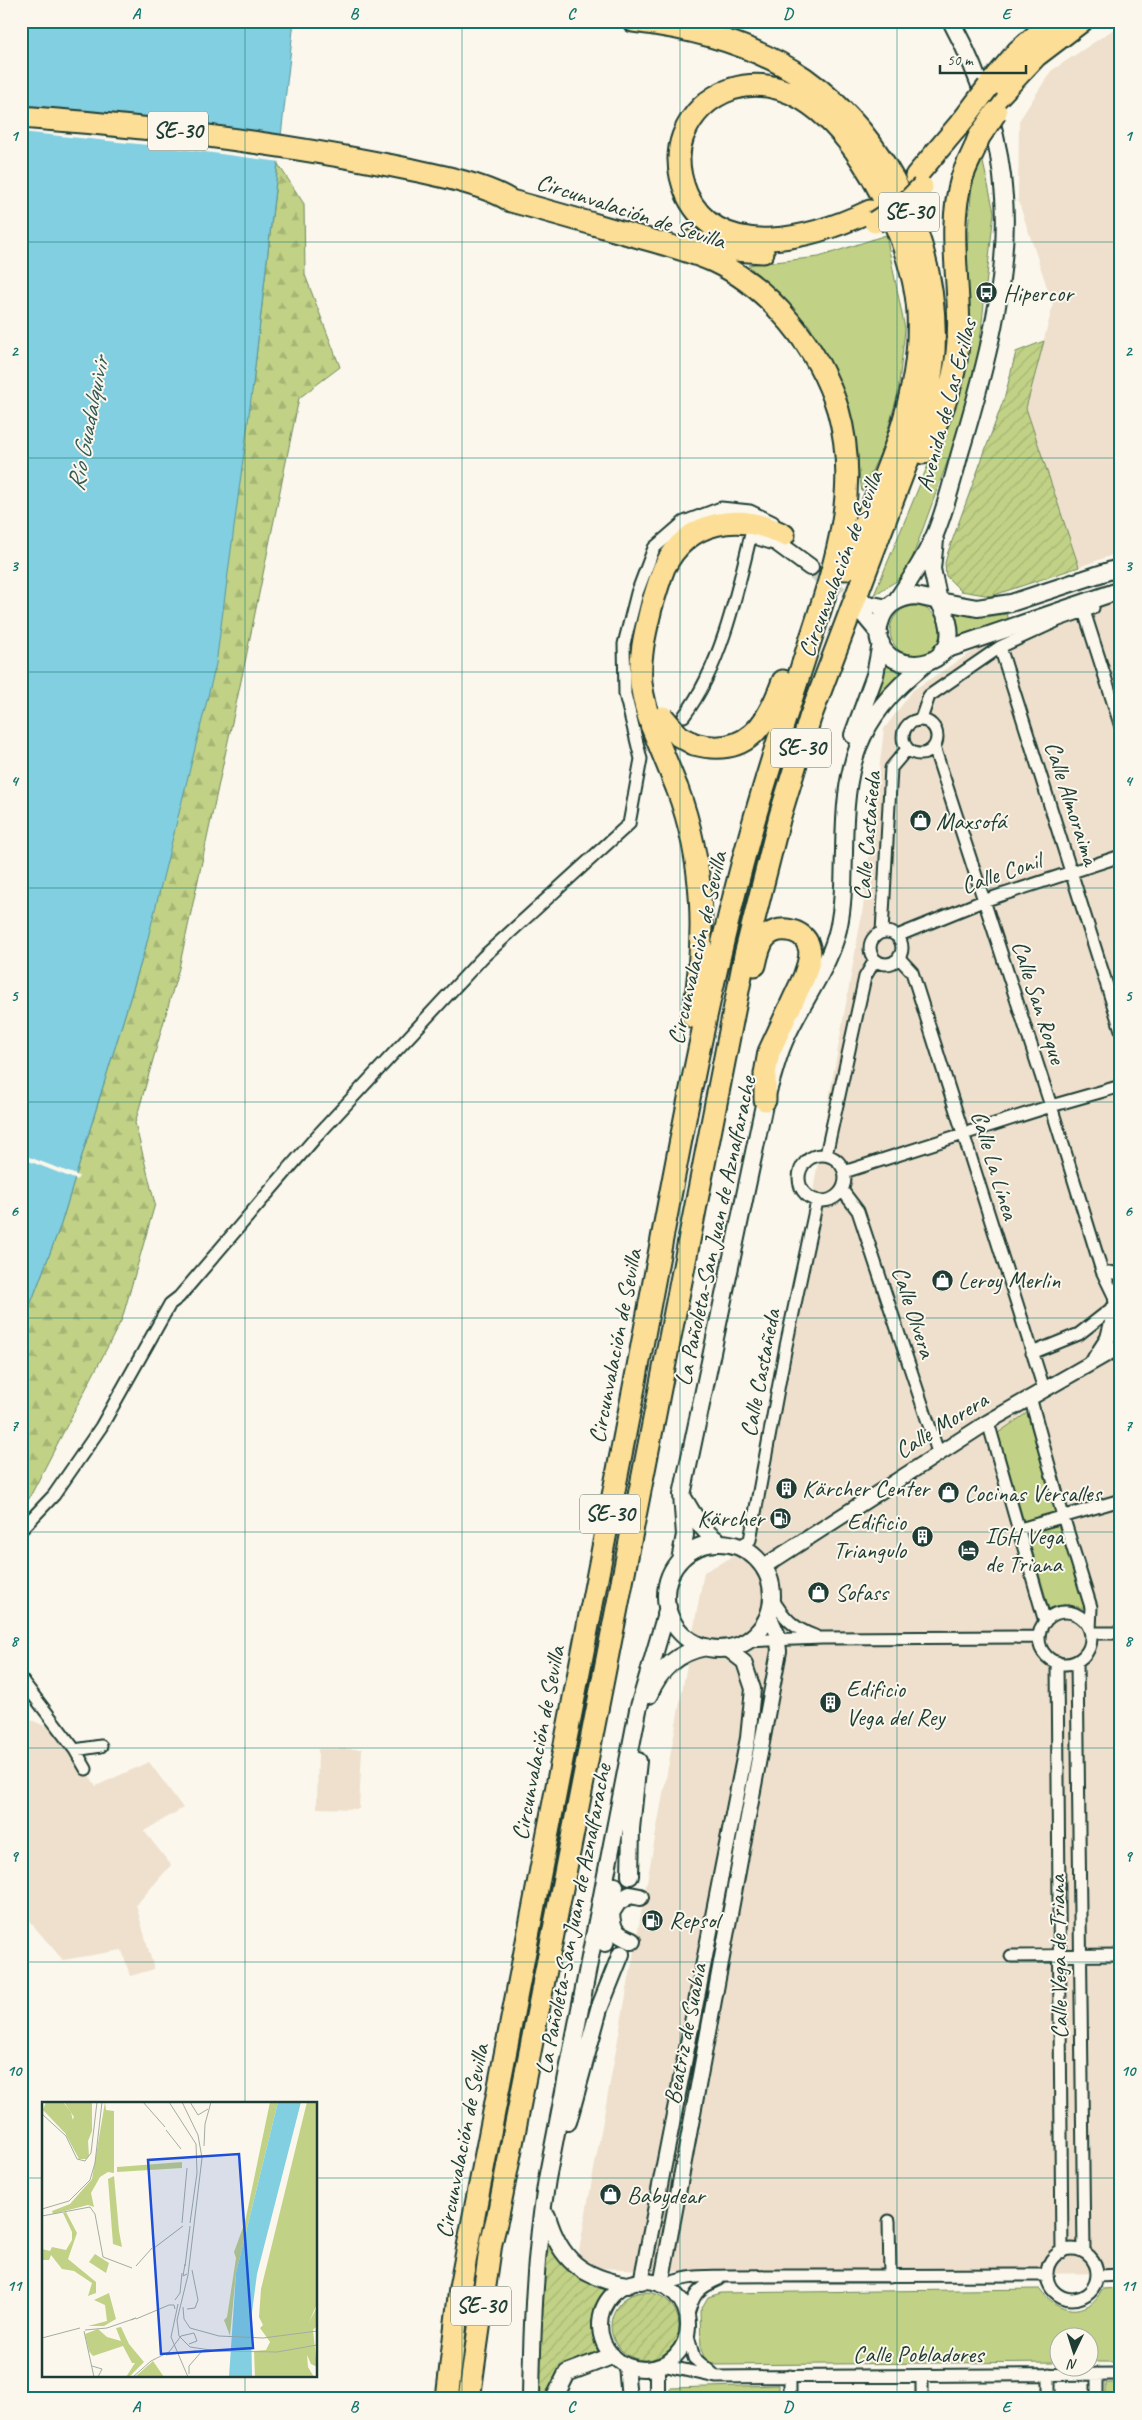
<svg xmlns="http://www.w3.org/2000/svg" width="1142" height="2420" viewBox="0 0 1142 2420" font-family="Caveat,sans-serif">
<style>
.built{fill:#eee0cc}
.green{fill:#c1d286;stroke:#70885d}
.forest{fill:url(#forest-firs);stroke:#70885d}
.garden{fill:url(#garden-furrows);stroke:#70885d}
.water{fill:#81cfe0;stroke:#5a959b}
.pier{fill:#fbf7ec}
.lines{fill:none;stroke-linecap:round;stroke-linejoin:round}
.secondary-tunnel{stroke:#cfd2c7;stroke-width:16;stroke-dasharray:16 8;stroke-linecap:butt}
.minor-casing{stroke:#1f3d34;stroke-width:15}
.tertiary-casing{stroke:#1f3d34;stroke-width:18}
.secondary-casing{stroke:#1f3d34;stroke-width:20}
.motorway-casing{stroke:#1f3d34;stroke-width:25}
.minor{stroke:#fbf7ec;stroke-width:11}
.tertiary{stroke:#fbf7ec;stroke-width:14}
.secondary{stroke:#fbf7ec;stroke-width:16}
.motorway{stroke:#fcde96;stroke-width:21}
.motorway-bridge-casing{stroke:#1f3d34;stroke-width:25;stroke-linecap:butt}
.motorway-bridge{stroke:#fcde96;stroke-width:21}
.grid{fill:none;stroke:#0f766e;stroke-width:1;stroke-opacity:0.55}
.labels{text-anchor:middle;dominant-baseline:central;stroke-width:4;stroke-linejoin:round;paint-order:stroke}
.shield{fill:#fbf7ec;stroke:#61756b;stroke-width:1}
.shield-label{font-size:22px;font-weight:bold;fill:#1f3d34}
.street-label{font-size:24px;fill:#1f3d34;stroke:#fbf7ec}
.poi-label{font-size:24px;fill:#1f3d34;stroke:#fbf7ec;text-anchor:start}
.water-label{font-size:25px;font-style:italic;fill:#335a56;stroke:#fbf7ec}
.inset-road{fill:none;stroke:#a3ada2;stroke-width:1}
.view{fill:#1d4ed8;fill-opacity:0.15;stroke:#1d4ed8;stroke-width:2.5}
.inset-edge{fill:none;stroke:#1f3d34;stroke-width:2.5}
.neatline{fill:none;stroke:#0f766e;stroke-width:2}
.grid-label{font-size:16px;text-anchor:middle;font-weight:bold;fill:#0f766e}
</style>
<defs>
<pattern id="forest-firs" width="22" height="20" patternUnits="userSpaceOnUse" patternTransform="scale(1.25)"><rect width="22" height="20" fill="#c1d286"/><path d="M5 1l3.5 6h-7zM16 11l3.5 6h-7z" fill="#a5b574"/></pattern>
<pattern id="garden-furrows" width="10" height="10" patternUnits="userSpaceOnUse" patternTransform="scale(1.25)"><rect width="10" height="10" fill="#c1d286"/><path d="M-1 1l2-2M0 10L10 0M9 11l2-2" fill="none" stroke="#a5b574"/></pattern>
</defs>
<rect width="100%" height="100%" fill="#fbf7ec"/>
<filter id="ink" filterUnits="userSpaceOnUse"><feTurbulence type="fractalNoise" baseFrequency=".02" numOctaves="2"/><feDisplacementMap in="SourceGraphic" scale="10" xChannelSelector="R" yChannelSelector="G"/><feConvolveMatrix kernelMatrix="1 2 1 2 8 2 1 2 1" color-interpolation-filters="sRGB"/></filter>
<g filter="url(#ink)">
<path class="built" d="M1121,27V552L1079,567L1026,408L1053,305L1018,200L1019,121L1051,71L1111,31Z
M1121,597V2273L779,2276L576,2267L704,1572L756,1544L819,1155L863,908L884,729L913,690L986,643Z
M21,1716L60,1732L96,1786L149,1762L183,1808L144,1831L171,1865L136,1905L154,1969L130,1976L122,1950L63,1960L24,1915L21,1911Z
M318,1749H362L359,1809L317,1808Z"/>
<path class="green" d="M981,153L994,212L975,386L906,575L874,595L950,412L964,364L968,229L973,174Z
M886,235L905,329L898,393L883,447L862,492L847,398L809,325L748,265L819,257Z
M890 631a25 25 0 1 1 50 0a25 25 0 1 1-50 0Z
M954,609L986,617L1007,614L1009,620L956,639L958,624Z
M887,664L902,672L877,698Z
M1027,1413L1056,1513L1024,1522L998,1433Z
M1058,1523L1085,1609L1066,1604L1049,1609L1027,1532Z
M1121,2288V2362H1090V2338H1060L1059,2362L716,2365L705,2359L701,2350L700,2311L708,2297L721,2293L1040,2289C1057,2313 1088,2319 1102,2289Z
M1106,2383H1121V2399H1106Z
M779,2385V2399H669L670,2388Z"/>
<path class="forest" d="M278,164L304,204L305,275L340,367L299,398L244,667L179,968L135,1123L155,1204L122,1319L21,1514V1329L61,1224L146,946L253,384Z"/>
<path class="garden" d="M1044,341L1026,408L1079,567L991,596L961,591L946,576L945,563L948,552L1005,396L1016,352Z
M547,2241L564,2265L581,2277L609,2289L594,2313V2336L598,2353L550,2399H537Z
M611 2326a34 34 0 1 1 68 0a34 34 0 1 1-68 0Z"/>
<path class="water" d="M21,21H294L253,384L216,664L146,946L61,1224L21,1329Z"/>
<path class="pier" d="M21,106L170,119L284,138L281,162L167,147L21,132Z
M21,1154L79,1176L77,1180L21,1158Z"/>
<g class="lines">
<path class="secondary-tunnel" d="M810,567L861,612"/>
<defs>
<path id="minor" d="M1084,611L1121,727
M1000,647L1121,1030
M684,716C721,667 737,593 751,534
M921,719L929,696L1000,647L1059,620L1093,608
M903 737a17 17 0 1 1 34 0a17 17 0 1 1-34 0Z
M934,747L1051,1106L1102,1271L1116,1300
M870 948a16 16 0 1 1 32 0a16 16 0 1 1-32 0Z
M882,932L891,768L907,749
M897,936L983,901L1121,856
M899,958L912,972L1044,1389
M799 1178a23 23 0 1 1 46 0a23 23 0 1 1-46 0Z
M826,1155L865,977L875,960
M844,1172L1051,1106L1121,1086
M842,1190L858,1211L938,1452
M1102,1271L1121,1274
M1032,1353L1079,1334L1116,1305
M1030,1397L1063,1516L1091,1607L1090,1630
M988,1422L1045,1622
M1020,1529L1121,1500
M21,1530L54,1495L101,1427L170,1304L179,1297L315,1138L483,957L629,824L641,759L625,694L624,644L637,593L654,548L684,522L721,508L750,511L773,522
M738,1547L750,1540L786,1346L817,1201
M772,1598C783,1617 794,1629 815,1636
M1039 1638a26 26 0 1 1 52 0a26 26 0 1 1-52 0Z
M1091,1633H1121
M746,1641L822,1638L1039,1637
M1077,1661L1084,2252
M1057,1662L1062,2252
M21,1679L75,1750L101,1746
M75,1750L86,1769
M1011,1956L1121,1955
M889,2221L890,2276
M1047 2274a25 25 0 1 1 50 0a25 25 0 1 1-50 0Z
M1098,2276L1121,2275
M664,2286C683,2275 705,2277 727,2276L1047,2275
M687,2318C693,2295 696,2289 719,2279
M687,2333L694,2358L713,2374
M662,2365L716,2377L1121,2374
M1049,2374V2399
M790,2376V2399
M922,2376V2399
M1097,2399V2374"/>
<path id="tertiary" d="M1119,1314L1116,1300L1121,1286
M1095,1358L1108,1338L1116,1307
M763,1567L988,1422L1121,1346
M600 2325a44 44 0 1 1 88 0a44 44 0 1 1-88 0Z
M641,2282L748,1738L753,1689L744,1662L726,1648
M661,2285L779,1651L777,1633L769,1615
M626,2365L629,2399
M657,2399V2367"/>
<path id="secondary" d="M760,537L776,542L810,567
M935,540L932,569L939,601L977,608L1011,603L1121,567
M916,596L939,601C942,608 946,615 948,622C963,682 858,675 882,617C888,603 901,597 916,596Z
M896,601C911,579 926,556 936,532C946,507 953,479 960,453C984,373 1010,280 1004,197C1000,135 980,75 951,21
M868,604L888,608
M864,615L879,633
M942,651L1121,590
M853,735L875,675L881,643
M684,1499C694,1516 703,1533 721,1543
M666 1596a53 53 0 1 1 106 0a53 53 0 1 1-106 0Z
M680,1560L685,1535L682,1495L765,1100C772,1081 776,1060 784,1042C799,1006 825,974 836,937C844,910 843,881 844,853C845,765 854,721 925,664
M649,1695C660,1668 678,1652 706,1647
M630,1876L631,1829L638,1761
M611,1913L618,1902L630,1895L640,1897
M611,1914C613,1932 616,1934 632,1941
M605,1943L615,1886
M568,2122L599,2009L621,1954
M547,2216C560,2260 581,2277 627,2285
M531,2399C532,2325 535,2252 547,2179L638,1710L668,1607
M554,2399L567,2373L612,2356"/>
<path id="motorway" d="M988,87L1018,51L1053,21
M993,102L1036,56L1082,21
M21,117C143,126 263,141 383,164C418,171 482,182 511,201C552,212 593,224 635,236C661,243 688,250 713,261C771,288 819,348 838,410C863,497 830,578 804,660C787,712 770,765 755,817C700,1012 668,1214 629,1413C573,1705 516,1996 460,2288L447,2399
M916,176L964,119
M692,241L734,250L763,252
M923,453C938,421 953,389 957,353C964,295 945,234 962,178C965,168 970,159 974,150
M845,569C879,486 923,405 918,312C913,233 833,58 732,89C709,97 692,113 683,136C676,155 679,176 687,195C721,266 817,236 870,211
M652,727C647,713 643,698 641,683C639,657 645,633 651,608C655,595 659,581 664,568C688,519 740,512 784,535
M694,744C747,758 767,725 783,681
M677,788C705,863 706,939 693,1017
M755,965C757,956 759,946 764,939C776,924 804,928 809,947C812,957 807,967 804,977L769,1052L765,1074V1100
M469,2399L491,2243L498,2215L745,955L780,816L810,718L917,436C925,408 932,380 934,351C939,247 890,139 804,78C754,44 692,28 633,21"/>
</defs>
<use href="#minor" class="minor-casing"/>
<use href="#tertiary" class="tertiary-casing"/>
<use href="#secondary" class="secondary-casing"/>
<use href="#motorway" class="motorway-casing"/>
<use href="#minor" class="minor"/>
<use href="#tertiary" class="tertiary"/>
<use href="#secondary" class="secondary"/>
<use href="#motorway" class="motorway"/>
<defs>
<path id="motorway-bridge" d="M964,119L988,87
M974,150L979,137L996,112
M875,222L908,201L922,187
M663,717L679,736L694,744
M652,727L677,788"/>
</defs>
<use href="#motorway-bridge" class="motorway-bridge-casing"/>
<use href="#motorway-bridge" class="motorway-bridge"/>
</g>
</g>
<path class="grid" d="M245,21V2104M462,21V2399M680,21V2399M897,21V2399M21,242H1121M21,458H1121M21,672H1121M21,888H1121M21,1102H1121M21,1318H1121M21,1532H1121M21,1748H1121M21,1962H1121M21,2178H44M316,2178H1121M245,2376V2399"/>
<defs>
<symbol id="bus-disc" viewBox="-11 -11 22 22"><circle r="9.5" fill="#1f3d34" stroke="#fbf7ec"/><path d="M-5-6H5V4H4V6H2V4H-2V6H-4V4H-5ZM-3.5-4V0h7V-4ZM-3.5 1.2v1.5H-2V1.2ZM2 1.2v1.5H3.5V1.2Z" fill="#fff"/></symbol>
<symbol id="shop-disc" viewBox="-11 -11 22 22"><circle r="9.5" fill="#1f3d34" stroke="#fbf7ec"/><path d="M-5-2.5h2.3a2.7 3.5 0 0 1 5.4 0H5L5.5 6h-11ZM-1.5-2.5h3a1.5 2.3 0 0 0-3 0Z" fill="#fff"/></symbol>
<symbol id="building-disc" viewBox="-11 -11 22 22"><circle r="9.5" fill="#1f3d34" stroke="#fbf7ec"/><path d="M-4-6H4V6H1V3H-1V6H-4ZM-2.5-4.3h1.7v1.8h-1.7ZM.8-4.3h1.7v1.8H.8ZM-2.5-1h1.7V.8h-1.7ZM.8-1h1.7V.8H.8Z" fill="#fff"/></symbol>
<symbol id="fuel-disc" viewBox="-11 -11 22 22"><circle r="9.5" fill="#1f3d34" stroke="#fbf7ec"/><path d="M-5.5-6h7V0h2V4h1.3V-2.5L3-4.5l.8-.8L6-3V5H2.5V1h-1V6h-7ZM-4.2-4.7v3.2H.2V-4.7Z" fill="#fff"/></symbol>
<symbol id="hotel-disc" viewBox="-11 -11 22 22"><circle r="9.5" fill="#1f3d34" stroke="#fbf7ec"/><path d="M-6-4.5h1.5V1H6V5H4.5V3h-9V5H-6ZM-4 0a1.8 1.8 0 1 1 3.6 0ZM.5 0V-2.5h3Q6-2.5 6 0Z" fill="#fff"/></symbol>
</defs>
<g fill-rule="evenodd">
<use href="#bus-disc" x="974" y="280" width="25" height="25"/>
<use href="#shop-disc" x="908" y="808" width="25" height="25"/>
<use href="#shop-disc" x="930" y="1268" width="25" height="25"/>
<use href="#building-disc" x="774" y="1476" width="25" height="25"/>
<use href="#shop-disc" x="936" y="1480" width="25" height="25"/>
<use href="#fuel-disc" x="768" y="1506" width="25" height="25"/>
<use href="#building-disc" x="910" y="1524" width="25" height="25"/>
<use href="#hotel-disc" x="956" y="1538" width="25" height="25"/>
<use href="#shop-disc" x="806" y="1580" width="25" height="25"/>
<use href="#building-disc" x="818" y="1690" width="25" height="25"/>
<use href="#fuel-disc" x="640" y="1908" width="25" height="25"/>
<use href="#shop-disc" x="598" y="2182" width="25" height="25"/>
</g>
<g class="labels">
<g class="shield">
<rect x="148" y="111.5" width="60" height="39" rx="4"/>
<rect x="879" y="192.5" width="60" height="39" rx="4"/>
<rect x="771" y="728.5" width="60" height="39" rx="4"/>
<rect x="580" y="1494.5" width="60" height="39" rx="4"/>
<rect x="451" y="2286.5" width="60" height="39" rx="4"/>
</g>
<g class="shield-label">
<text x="178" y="131">SE-30</text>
<text x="909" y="212">SE-30</text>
<text x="801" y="748">SE-30</text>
<text x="610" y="1514">SE-30</text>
<text x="481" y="2306">SE-30</text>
</g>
<g class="street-label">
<text transform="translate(631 211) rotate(18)">Circunvalación de Sevilla</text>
<text transform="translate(946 405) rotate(-75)">Avenida de Las Erillas</text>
<text transform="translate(840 564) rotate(-69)">Circunvalación de Sevilla</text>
<text transform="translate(1072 803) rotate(72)">Calle Almoraima</text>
<text transform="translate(867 836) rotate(-85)">Calle Castañeda</text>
<text transform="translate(1001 873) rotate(-19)">Calle Conil</text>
<text transform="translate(697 948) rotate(-77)">Circunvalación de Sevilla</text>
<text transform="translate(1039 1002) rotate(72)">Calle San Roque</text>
<text transform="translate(995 1165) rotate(73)">Calle La Línea</text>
<text transform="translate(715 1231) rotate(-78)">La Pañoleta-San Juan de Aznalfarache</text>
<text transform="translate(914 1312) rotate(72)">Calle Olvera</text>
<text transform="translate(615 1346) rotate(-79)">Circunvalación de Sevilla</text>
<text transform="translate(760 1373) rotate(-79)">Calle Castañeda</text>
<text transform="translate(941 1425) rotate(-32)">Calle Morera</text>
<text transform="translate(538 1743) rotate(-79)">Circunvalación de Sevilla</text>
<text transform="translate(573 1919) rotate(-79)">La Pañoleta-San Juan de Aznalfarache</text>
<text transform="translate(1058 1957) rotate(-91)">Calle Vega de Triana</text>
<text transform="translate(685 2034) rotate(-79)">Beatriz de Suabia</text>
<text transform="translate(462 2141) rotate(-79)">Circunvalación de Sevilla</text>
<text x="918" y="2354">Calle Pobladores</text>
</g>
<g class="poi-label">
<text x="1003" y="293">Hipercor</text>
<text x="936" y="821">Maxsofá</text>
<text x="958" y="1280">Leroy Merlin</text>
<text x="802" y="1488">Kärcher Center</text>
<text x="964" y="1493">Cocinas Versalles</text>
<text x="764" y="1518" text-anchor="end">Kärcher</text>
<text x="906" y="1522" text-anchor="end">Edificio<tspan x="906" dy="28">Triangulo</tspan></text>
<text x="985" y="1536">IGH Vega<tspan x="985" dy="28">de Triana</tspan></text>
<text x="835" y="1592">Sofass</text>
<text x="846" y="1689">Edificio<tspan x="846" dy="28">Vega del Rey</tspan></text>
<text x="669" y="1920">Repsol</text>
<text x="627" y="2195">Babydear</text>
</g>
<g class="water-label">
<text transform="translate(88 424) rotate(-79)">Río Guadalquivir</text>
</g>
</g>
<g transform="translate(42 2102)">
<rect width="275" height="275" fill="#fbf7ec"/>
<path d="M22,0L50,1V29L46,39L47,54L44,57H37L23,31L32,15ZM63,0L64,8L72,9V71L66,70L58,75L49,91L52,105L46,103L11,112L10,109L28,102L50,77ZM265,0H275V202L267,220L275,205V224L271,228L275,265L269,262L265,253L266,265L272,275H213L212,249L224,248L228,240L218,226L221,223L217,215L219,187ZM140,60V66L75,70V65ZM72,74L77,129L80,145L71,142L66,77ZM24,110L35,131L26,157L54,180V191L46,194L50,181L32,169L20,167L9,153L7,158H0V147L8,149L10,145L24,148L30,138V130L21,111ZM53,152L67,161L64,171L47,160ZM67,191L74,217L62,224H46L65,219L63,203L52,198ZM79,225L87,242L102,260L87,275H84L93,261H90L81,244L51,254L47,249L43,232L56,227L65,235L79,239L74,226ZM111,259L122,275H93Z" fill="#c1d286"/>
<path d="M228,0H236L194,171L188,234L182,218L185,215L194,156L192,150L203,120Z" fill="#c1d286"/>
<path d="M4,0H21L29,10L31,19L23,31L1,8Z" fill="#c1d286"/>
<path d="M236,0H259L215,172L209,218L210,275H187L194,171Z" fill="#81cfe0"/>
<path class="inset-road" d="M101,0L123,25M127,0L154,42L155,71L148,121M140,0L156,33L160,56L146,173L135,218L137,234L148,245L175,249L235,250L275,243M148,0L156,13L166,7M0,12L24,34L35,57L43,59L49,51L55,0M124,28L139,47M162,44L163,22L169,0M0,107L27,99L48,78L53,61L60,0M0,114L48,105L53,112L61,155L90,166M140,121L145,66M112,146L141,124M143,162L141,174L145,172M94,164L110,146M143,164L148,124M133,198L138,191L140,171M136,202L129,235L146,275M141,205L142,217L148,226L177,234L221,236L275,229M145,207L153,206L156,198L150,168M94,217L127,203H132L133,207M43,228L65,226L94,216L89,218M42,229L52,275M0,236L38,226M124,253L154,249M50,264L60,267L56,275M147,272V264L160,249M91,275L109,259L127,250L139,234L152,231L155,239L147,242"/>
<path class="view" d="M197,52L211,246L119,252L106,58Z"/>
<rect width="275" height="275" class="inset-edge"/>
</g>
<rect width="1142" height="2420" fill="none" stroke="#fbf7ec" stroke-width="55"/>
<g transform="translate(1074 2352) rotate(184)"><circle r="24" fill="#fbf7ec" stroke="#a3ada2"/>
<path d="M0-4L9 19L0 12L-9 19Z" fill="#1f3d34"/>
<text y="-8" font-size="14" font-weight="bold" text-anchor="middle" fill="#1f3d34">N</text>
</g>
<path d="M940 65v8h86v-8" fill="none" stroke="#1f3d34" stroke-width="2.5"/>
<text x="947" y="65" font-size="15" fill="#1f3d34" stroke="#fbf7ec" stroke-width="4" paint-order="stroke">50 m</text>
<rect x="28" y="28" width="1086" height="2364" class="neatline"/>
<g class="grid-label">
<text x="136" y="19">A</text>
<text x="354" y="19">B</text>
<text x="571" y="19">C</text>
<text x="788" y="19">D</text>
<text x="1006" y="19">E</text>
<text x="14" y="141">1</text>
<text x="1128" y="141">1</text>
<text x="14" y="356">2</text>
<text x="1128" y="356">2</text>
<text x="14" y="571">3</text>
<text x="1128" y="571">3</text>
<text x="14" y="786">4</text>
<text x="1128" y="786">4</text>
<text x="14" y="1001">5</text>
<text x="1128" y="1001">5</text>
<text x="14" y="1216">6</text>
<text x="1128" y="1216">6</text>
<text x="14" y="1431">7</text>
<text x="1128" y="1431">7</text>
<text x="14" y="1646">8</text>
<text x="1128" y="1646">8</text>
<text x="14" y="1861">9</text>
<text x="1128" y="1861">9</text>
<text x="14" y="2076">10</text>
<text x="1128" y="2076">10</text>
<text x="14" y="2291">11</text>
<text x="1128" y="2291">11</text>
<text x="136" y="2412">A</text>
<text x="354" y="2412">B</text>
<text x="571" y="2412">C</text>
<text x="788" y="2412">D</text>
<text x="1006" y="2412">E</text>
</g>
</svg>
